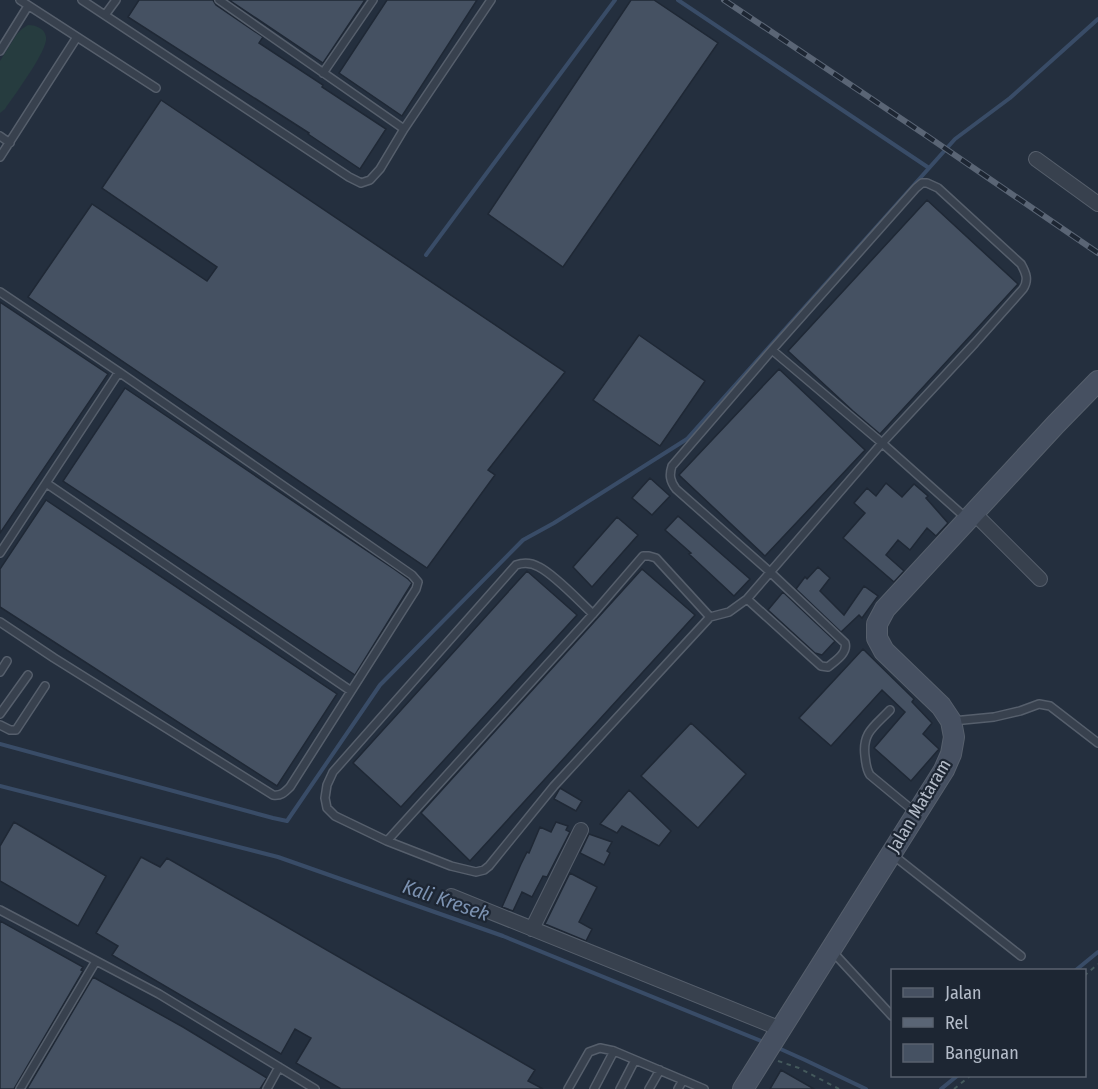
<svg xmlns="http://www.w3.org/2000/svg" width="1098" height="1089" viewBox="0 0 1098 1089" font-family="'Fira Sans Condensed',sans-serif">
<style>
.green{fill:#263c3f}
.lines{fill:none;stroke-linecap:round;stroke-linejoin:round}
.stream{stroke:#394c67;stroke-width:4}
.building{fill:#455162;stroke:#1f2835;stroke-width:1.5}
.service-casing{stroke:#565f6c;stroke-width:10}
.minor-casing{stroke:#565f6c;stroke-width:16}
.secondary-casing{stroke:#565f6c;stroke-width:22}
.path{stroke:#44595c;stroke-width:2;stroke-dasharray:4.5 4.5;stroke-linecap:butt}
.service{stroke:#38414e;stroke-width:7}
.minor{stroke:#38414e;stroke-width:14}
.secondary{stroke:#465061;stroke-width:20}
.rail-casing{stroke:#5a6575;stroke-width:6}
.rail{stroke:#1d2633;stroke-width:4;stroke-dasharray:11;stroke-linecap:butt}
.labels{text-anchor:middle;dominant-baseline:central;stroke-width:4.5;stroke-linejoin:round;paint-order:stroke}
.street-label{font-size:18px;fill:#b4bcc9;stroke:#1d2633}
.water-label{font-size:20px;font-style:italic;fill:#7c92b1;stroke:#1d2633}
</style>
<rect width="100%" height="100%" fill="#242f3e"/>
<path class="green" d="M28,25C35,25 45,28 46,37C49,49 13,97 5,109L0,113V61L17,34L22,29Z"/>
<g class="lines">
<path class="stream" d="M678,0L929,168
M426,255L615,0
M0,744L273,818L287,821L380,685L523,540L554,523L687,439L955,139L1010,98L1098,19
M0,786L278,857L503,936L766,1043
M1076,970L1098,952
M776,1047L805,1060L866,1089
M941,1089L957,1076"/>
</g>
<path class="building" d="M139,0H213L216,5L263,37L259,43L323,85L322,87L386,129L360,169L308,134L309,133L128,17Z
M229,0H365L323,63Z
M387,0H477L402,116L339,73Z
M631,0H654L718,43L563,267L488,214Z
M161,100L565,372L488,470L495,475L427,568L28,297L92,204L207,281L217,267L102,188Z
M927,200L1018,284L880,434L853,411L788,351Z
M0,302L108,374L0,533Z
M639,335L705,381L660,446L593,400Z
M779,369L865,450L765,556L679,475Z
M125,388L394,569L408,579L412,583L355,675L63,481Z
M650,478L670,496L652,515L632,498Z
M886,483L902,497L914,484L928,496L926,498L948,523L936,536L927,528L910,550L898,540L886,555L904,571L894,582L843,538L865,513L854,503L867,488L876,496Z
M46,500L337,694L277,786L0,607V569Z
M678,516L750,579L734,596L689,554L691,553L665,530Z
M617,517L638,535L592,587L573,567Z
M818,567L830,578L820,591L844,615L864,586L878,596L862,618L859,615L841,632L796,589L805,577L807,579Z
M642,569L695,615L470,861L421,813Z
M527,571L577,615L401,807L353,763Z
M783,592L835,641L822,655L815,653L768,610Z
M863,649L914,699L912,702L932,723L923,734L939,749L911,781L874,748L905,712L882,690L831,746L799,718Z
M691,723L746,774L698,828L641,776Z
M560,788L582,801L576,811L554,799Z
M629,790L671,831L659,846L622,826L617,833L600,824Z
M14,822L106,876L78,926L0,881V846Z
M556,822L568,826L566,830L570,832L547,877L543,876L532,897L522,892L513,911L502,907L521,864L527,852L529,853L540,827L551,832Z
M589,834L612,842L607,851L610,853L604,865L580,853Z
M141,857L160,867L167,858L535,1070L528,1081L543,1089H341L296,1063L311,1038L295,1029L281,1054L112,955L118,946L96,933Z
M570,873L597,887L579,922L592,929L586,941L545,924Z
M0,921L83,967L81,970L83,971L14,1089H0Z
M93,977L183,1027L267,1078L260,1089H27Z
M781,1070L814,1089H770Z"/>
<g class="lines">
<defs>
<path id="service" d="M20,0L156,88
M82,0L349,177L361,183L370,180L380,169L404,129L491,0
M219,0L404,129
M105,15L116,0
M0,51L28,6
M323,73L373,0
M0,136L10,143
M0,157L77,37
M0,292L119,372L412,575L418,582L416,589L290,787C284,793 281,796 273,795L54,658L0,622
M772,350L882,443L966,518
M46,483L351,691
M0,553L119,372
M593,614C579,601 555,575 539,567C532,563 524,562 516,565L333,772L327,785L325,798L327,808L335,816L387,841L451,866L476,872L484,870L489,866L554,786L710,617L729,612L747,599L882,443L975,343L1023,289C1029,280 1026,273 1021,264L938,188L927,183H922L916,188L772,350L672,466C669,475 670,481 676,489L770,572L845,643C848,653 835,661 828,667L821,666L747,599
M0,672L7,661
M890,710C875,726 862,732 865,756C866,763 866,769 870,775L916,813
M0,714L28,675
M953,721L994,717L1020,711L1039,704L1050,706L1098,743
M0,725L10,730H16L45,686
M387,841L593,614L643,556H649L656,558L710,617
M893,855L1021,956
M0,910L159,994L315,1089
M832,951L892,1016
M20,1089L96,961
M267,1089L279,1067
M568,1089L589,1052L600,1048L614,1051L704,1089
M594,1089L614,1051
M620,1089L635,1060
M649,1089L660,1070
M678,1089L683,1080"/>
<path id="minor" d="M1036,159L1098,204
M974,513L1040,579
M451,896L781,1029
M532,929L581,830"/>
<path id="secondary" d="M743,1089L944,770L951,754L954,737L951,721L941,706L884,651L877,638V624L885,609L1056,424L1098,381"/>
</defs>
<use href="#service" class="service-casing"/>
<use href="#minor" class="minor-casing"/>
<use href="#secondary" class="secondary-casing"/>
<path class="path" d="M1084,976L1098,964
M778,1061L799,1068L839,1089
M954,1089L970,1076"/>
<use href="#service" class="service"/>
<use href="#minor" class="minor"/>
<use href="#secondary" class="secondary"/>
<defs>
<path id="rail" d="M724,0L927,136L1098,253"/>
</defs>
<use href="#rail" class="rail-casing"/>
<use href="#rail" class="rail"/>
</g>
<g class="labels">
<g class="street-label">
<text transform="translate(919 806) rotate(-59)">Jalan Mataram</text>
</g>
<g class="water-label">
<text transform="translate(446 900) rotate(19)">Kali Kresek</text>
</g>
</g>
<rect x="891" y="969" width="195" height="108" fill="#1d2633" stroke="#59626f" stroke-width="1.5"/>
<rect x="903" y="988" width="30" height="9" fill="#465061" stroke="#59626f" stroke-width="1.5"/>
<text x="945" y="999" font-size="18" fill="#b4bcc9">Jalan</text>
<rect x="903" y="1018" width="30" height="9" fill="#5a6575" stroke="#59626f" stroke-width="1.5"/>
<text x="945" y="1029" font-size="18" fill="#b4bcc9">Rel</text>
<rect x="903" y="1044" width="30" height="18" fill="#455162" stroke="#59626f" stroke-width="1.5"/>
<text x="945" y="1059" font-size="18" fill="#b4bcc9">Bangunan</text>
</svg>
